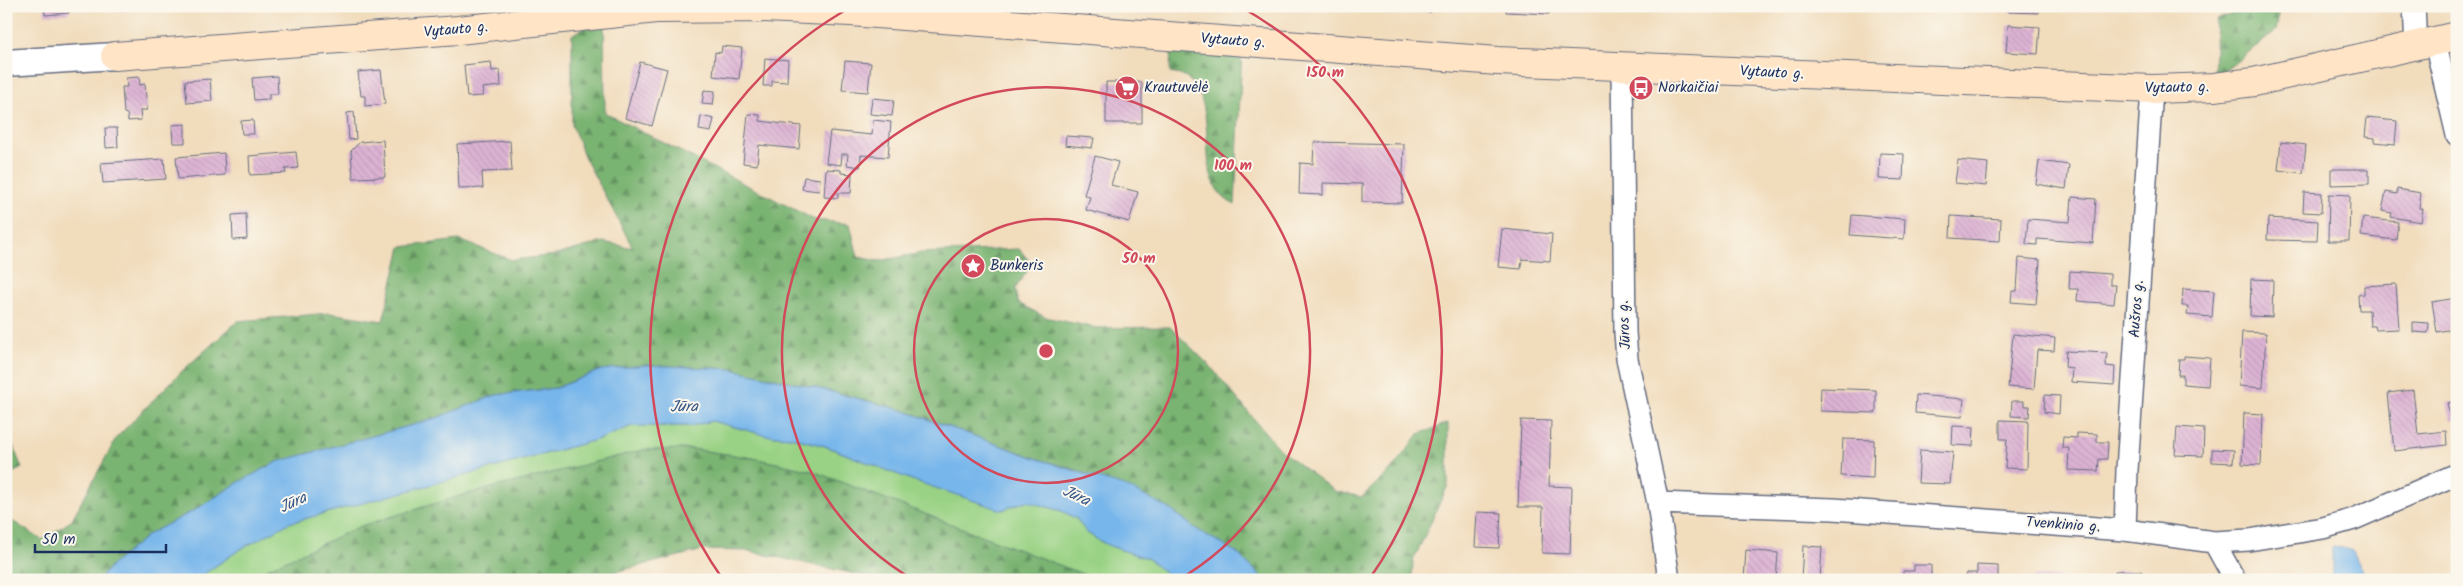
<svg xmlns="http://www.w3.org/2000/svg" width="2463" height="586" viewBox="0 0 2463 586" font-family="Kalam,sans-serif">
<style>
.grass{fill:#99d284;stroke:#5a8071}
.forest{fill:url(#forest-firs);stroke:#4a7268}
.water{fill:#77b6eb;stroke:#4972a4}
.building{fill:url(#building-back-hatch)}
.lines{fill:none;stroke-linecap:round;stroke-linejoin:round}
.minor-casing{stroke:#666c7f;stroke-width:24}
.tertiary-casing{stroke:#666c7f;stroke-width:29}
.secondary-casing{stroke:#666c7f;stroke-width:30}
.minor{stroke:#fff;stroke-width:21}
.tertiary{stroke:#fff;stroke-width:26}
.secondary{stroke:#ffe4c6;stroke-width:28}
.ring{fill:none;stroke:#d1495b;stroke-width:2.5}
.labels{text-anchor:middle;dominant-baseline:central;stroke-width:4;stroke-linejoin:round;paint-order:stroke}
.street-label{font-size:15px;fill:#1b2f5e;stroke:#fbf7ec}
.poi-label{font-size:15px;fill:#1b2f5e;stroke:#fbf7ec;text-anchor:start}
.water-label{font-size:16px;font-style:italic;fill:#375888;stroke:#fbf7ec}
.centre{fill:#d1495b;stroke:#fbf7ec;stroke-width:2.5}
.ring-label{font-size:15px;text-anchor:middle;font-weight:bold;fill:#d1495b;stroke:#fbf7ec;stroke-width:4;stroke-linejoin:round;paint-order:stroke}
</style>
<defs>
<pattern id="forest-firs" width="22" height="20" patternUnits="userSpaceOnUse" patternTransform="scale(1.25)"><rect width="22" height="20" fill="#7ab472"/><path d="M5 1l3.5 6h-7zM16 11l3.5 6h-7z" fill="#639361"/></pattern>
<pattern id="building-back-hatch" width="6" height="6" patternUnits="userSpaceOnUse" patternTransform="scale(1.25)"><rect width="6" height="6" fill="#ddb3d4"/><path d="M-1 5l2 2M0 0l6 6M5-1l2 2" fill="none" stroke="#bd9ab8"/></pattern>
</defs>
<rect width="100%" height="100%" fill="#fbf7ec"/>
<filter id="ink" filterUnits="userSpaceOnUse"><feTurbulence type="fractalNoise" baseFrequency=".02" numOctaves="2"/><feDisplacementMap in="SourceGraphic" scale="10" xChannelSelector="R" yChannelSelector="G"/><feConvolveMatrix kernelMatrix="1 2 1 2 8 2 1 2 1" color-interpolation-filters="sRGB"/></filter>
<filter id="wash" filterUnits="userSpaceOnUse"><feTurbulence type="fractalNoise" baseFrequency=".0096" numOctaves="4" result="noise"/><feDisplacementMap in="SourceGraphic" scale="20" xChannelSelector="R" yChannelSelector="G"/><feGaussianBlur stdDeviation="1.12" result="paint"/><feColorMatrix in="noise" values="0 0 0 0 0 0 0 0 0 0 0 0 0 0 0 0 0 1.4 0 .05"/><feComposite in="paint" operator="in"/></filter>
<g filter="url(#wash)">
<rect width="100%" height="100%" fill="#f1dcbc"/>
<path class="grass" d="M712,421L765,435L791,437L825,446L912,480L1002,510L1026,501L1062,511L1077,519L1086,532L1098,540L1110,546L1149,559L1173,580H1098L812,471L753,458L692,449L643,450L460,496L361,526L265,570L249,580H195L239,550L289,523L600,439L632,426H691Z"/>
<path class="forest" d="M2254,6H2274L2279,14L2276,31L2214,79L2216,20Z
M604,15L605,113L815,220L850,224L858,257L879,261L921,253L1019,249L1032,264L1015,289L1018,303L1045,317L1096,328L1170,327L1210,366L1279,449L1334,491L1362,497L1391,470L1419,434L1448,423V485L1413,561L1412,580H1265L1236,552L1196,529L1170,509L1077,470L1035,458L902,410L813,387L732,369L646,365L601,370L556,388L496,395L431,420L277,462L239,482L195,510L149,534L113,564L98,580H6V517L42,540L71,521L117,437L180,373L238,321L330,313L383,321L401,247L459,240L512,260L556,255L603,242L633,248L585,158L572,125V35Z
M1171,43L1242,49L1235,205C1190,184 1221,118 1193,84C1190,81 1188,78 1185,76C1180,75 1175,74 1170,73Z
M6,429L22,468L6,476Z
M692,449L753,458L812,471L1098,580H884L748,551L703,550L583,580H249L265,570L361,526L460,496L643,450Z"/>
<path class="water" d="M646,365L732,369L813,387L902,410L1035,458L1127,487L1170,509L1196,529L1236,552L1265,580H1173L1149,559L1110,546L1098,540L1086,532L1077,519L1062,511L1026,501L1002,510L912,480L825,446L791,437L765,435L712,421L691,426H632L600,439L289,523L239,550L195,580H98L113,564L149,534L195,510L239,482L277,462L431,420L496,395L556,388L601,370Z
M2334,546L2353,551L2366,580H2332V549Z"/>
<g id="blocks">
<path class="building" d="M44,6H69V13L45,15Z
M111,6H134V9L112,11Z
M1390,6H1432L1431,12L1390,9Z
M1506,6H1549V14L1506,12Z
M2009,6H2039V13L2009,12Z
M2008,25L2040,27L2038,54L2006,52Z
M722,46L742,48L739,79L713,76L715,52L721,53Z
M765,58L788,60L787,82L772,81V86H763Z
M845,61L871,63L868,92L842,90Z
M491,62L492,71L500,70L501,86L482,88L483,96L467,97L464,65Z
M640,62L667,69L652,126L625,118Z
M381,70L385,104L365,106V96H361L358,72Z
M277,76L278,94H269V99L254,100L252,78Z
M139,77L140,85L145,84L147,110H140L141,120L128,121L127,114L124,113L122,87H127L126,78Z
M210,79L212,101L187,103L185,81Z
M1106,82H1142V123H1106Z
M704,90L715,91L713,105L702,104Z
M872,98L894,100L892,116L870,114Z
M354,112L356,139L349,140L347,113Z
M748,114L760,115V121L801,126L799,149L759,145L757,165L743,163Z
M701,116L714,119L711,132L699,130Z
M2367,118L2397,121L2395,144L2375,142V138L2365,137Z
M253,120L254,134H242L241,121Z
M873,120L891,122L888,157L861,155L860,167L847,165L848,154H842L841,165L826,163L830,131L872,135Z
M185,124V143H173L172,125Z
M105,128H117L118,147L106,148Z
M1066,136L1094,138L1092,148L1065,145Z
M383,140L385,177L353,178L351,151L360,142Z
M510,141L512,171L482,172L483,188L459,189L457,144Z
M1314,142L1404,144L1402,203L1362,202V184L1323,183V195L1299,194L1300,163L1313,164Z
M2281,142L2306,145L2303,173L2278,170Z
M296,152L298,168L285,169L286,173L250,175L249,156Z
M224,153L225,175L178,179L176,157Z
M1880,153L1904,154L1903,180L1879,179Z
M1095,156L1118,162L1111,185L1138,192L1129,222L1086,210L1090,197L1084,195Z
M164,159L166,179L103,183L101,163Z
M1958,160L1988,163L1986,186L1955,183Z
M2039,161L2069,165L2066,189L2036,184Z
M826,169L841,170V173L852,174L851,193H838V198L824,197Z
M2331,169H2369V184L2331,185Z
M804,177L820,179L819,191L802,189Z
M2397,189L2421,193L2419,208L2423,209L2421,222L2391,217L2392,213L2382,211L2386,192L2397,194Z
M2304,192L2322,193L2321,213L2303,212Z
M2329,194L2350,195L2349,241H2328Z
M2072,197L2096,199L2093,243L2037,239V245L2026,244L2028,219L2070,222Z
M246,214L247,239L233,240L232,215Z
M1852,215L1905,219L1904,239L1850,235Z
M1951,216L2001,219L2000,241L1950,238Z
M2268,218L2318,221L2317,241L2267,240Z
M2363,218L2398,222L2396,240L2361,236Z
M1502,229L1552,234L1550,261L1522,259L1521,269L1498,267Z
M2019,258L2040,260L2036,304L2011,302L2012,291H2017Z
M2070,271L2110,274V285H2116L2114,304L2077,301L2078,289H2069Z
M2251,279L2273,280L2272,317L2250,316Z
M2396,284L2399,329L2376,330L2375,326H2370L2369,310H2359L2358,295L2364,294V286Z
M2183,289L2214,291L2212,317L2187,315L2188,306H2182Z
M2457,298V328L2437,332L2432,302Z
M2413,322L2429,323L2428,333L2413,332Z
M2242,332L2266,333L2263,388L2239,386Z
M2013,334L2055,338L2054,351L2037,350L2034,389L2008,387Z
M2066,351L2107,353L2106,366L2115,367L2114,385L2071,382L2072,368L2065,367Z
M2184,356L2210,358L2208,386L2183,384V375H2178L2179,359H2184Z
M1821,388L1876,390V413L1820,411Z
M2413,390L2418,434L2446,431L2447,445L2394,451L2388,393Z
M1916,395L1964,399L1962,417L1915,413Z
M2045,395L2060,396L2059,414L2044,412Z
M2012,401H2024V406H2030L2029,417L2011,416Z
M2457,401V419L2451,421L2447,403Z
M2244,413L2263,414L2261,465L2242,464Z
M1521,420L1551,421L1549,486L1572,487L1570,554L1542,553L1543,507H1518Z
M2000,420L2028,421L2027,469L2005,468L2007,439H2000Z
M1953,426L1974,427L1973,446L1952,445Z
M2177,427L2204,429L2203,456L2175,455Z
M2077,433L2097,434V442H2108L2107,459H2099L2098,471L2068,470L2069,448H2062L2063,437L2077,438Z
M1843,439L1874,440L1873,478L1841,476Z
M2212,449L2234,450L2233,463L2212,462Z
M1920,450L1953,452L1950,484L1918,483Z
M1477,512L1501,513L1499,548L1475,547Z
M1803,546L1822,547L1820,580H1801Z
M1746,550L1778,553L1776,580H1744Z
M1914,565H1931V580H1903V571H1914Z
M1977,565L1998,566V580H1966L1967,573H1977Z
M2115,571H2142L2141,580H2115Z
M2033,576L2062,577V580H2033Z"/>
</g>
</g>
<g filter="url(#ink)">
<use href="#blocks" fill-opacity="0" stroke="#666c7f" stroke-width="1"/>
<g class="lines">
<defs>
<path id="minor" d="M2414,6L2416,46
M2435,42L2457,135
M1622,67L1625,332L1627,359L1658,503L1669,580
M1658,503L1833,509L2125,530L2214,542L2249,540L2323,528L2354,519L2457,474
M2125,530L2127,470L2152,89
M2214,542L2235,580"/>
<path id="tertiary" d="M6,63L115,56"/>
<path id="secondary" d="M115,56L458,30L656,9L764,8L851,12L1498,61L2152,89L2214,87L2254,82L2457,36"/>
</defs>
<use href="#minor" class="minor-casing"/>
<use href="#tertiary" class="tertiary-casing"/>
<use href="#secondary" class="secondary-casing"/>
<use href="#minor" class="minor"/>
<use href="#tertiary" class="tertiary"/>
<use href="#secondary" class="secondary"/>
</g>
</g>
<g class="ring">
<circle cx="1046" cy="351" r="132"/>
<path d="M914 580A264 264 0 1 1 1178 580"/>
<path d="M722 578A395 395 0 0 1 851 7M1241 7A395 395 0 0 1 1370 578"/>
</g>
<defs>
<symbol id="supermarket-disc" viewBox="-11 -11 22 22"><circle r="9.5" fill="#d1495b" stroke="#fbf7ec"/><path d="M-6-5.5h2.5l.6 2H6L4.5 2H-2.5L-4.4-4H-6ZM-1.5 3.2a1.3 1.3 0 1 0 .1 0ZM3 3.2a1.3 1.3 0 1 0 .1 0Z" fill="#fff"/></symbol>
<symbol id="bus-disc" viewBox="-11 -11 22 22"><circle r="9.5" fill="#d1495b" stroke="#fbf7ec"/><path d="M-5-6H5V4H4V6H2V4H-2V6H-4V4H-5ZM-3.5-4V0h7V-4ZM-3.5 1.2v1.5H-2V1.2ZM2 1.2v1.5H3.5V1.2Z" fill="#fff"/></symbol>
<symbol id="sight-disc" viewBox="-11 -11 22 22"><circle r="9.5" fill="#d1495b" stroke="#fbf7ec"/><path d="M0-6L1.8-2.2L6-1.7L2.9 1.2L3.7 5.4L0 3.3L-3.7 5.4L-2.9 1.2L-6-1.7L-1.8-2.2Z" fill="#fff"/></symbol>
</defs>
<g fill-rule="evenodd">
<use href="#supermarket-disc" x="1113" y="74" width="28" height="28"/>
<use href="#bus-disc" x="1627" y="74" width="28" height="28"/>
<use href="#sight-disc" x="959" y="252" width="28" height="28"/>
</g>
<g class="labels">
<g class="street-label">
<text transform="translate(456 30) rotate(-5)">Vytauto g.</text>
<text transform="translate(1233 41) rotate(4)">Vytauto g.</text>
<text transform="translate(1772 73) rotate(3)">Vytauto g.</text>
<text transform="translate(2177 88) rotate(-1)">Vytauto g.</text>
<text transform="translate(2137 309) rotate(-86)">Aušros g.</text>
<text transform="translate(1625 325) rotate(-93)">Jūros g.</text>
<text transform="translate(2063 525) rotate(4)">Tvenkinio g.</text>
</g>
<g class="poi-label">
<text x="1144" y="88">Krautuvėlė</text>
<text x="1658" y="88">Norkaičiai</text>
<text x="990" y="266">Bunkeris</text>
</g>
<g class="water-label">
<text transform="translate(684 407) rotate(-1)">Jūra</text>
<text transform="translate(1076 496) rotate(25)">Jūra</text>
<text transform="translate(293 503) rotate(-25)">Jūra</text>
</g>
</g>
<circle cx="1046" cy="351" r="8" class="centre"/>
<g class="ring-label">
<text x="1325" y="77">150 m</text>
<text x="1233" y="170">100 m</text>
<text x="1139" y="263">50 m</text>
</g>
<rect width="2463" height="586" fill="none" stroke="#fbf7ec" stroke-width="25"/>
<path d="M35 544v8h131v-8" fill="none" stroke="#1b2f5e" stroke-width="2.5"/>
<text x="42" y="544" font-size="15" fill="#1b2f5e" stroke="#fbf7ec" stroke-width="4" paint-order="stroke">50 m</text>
</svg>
